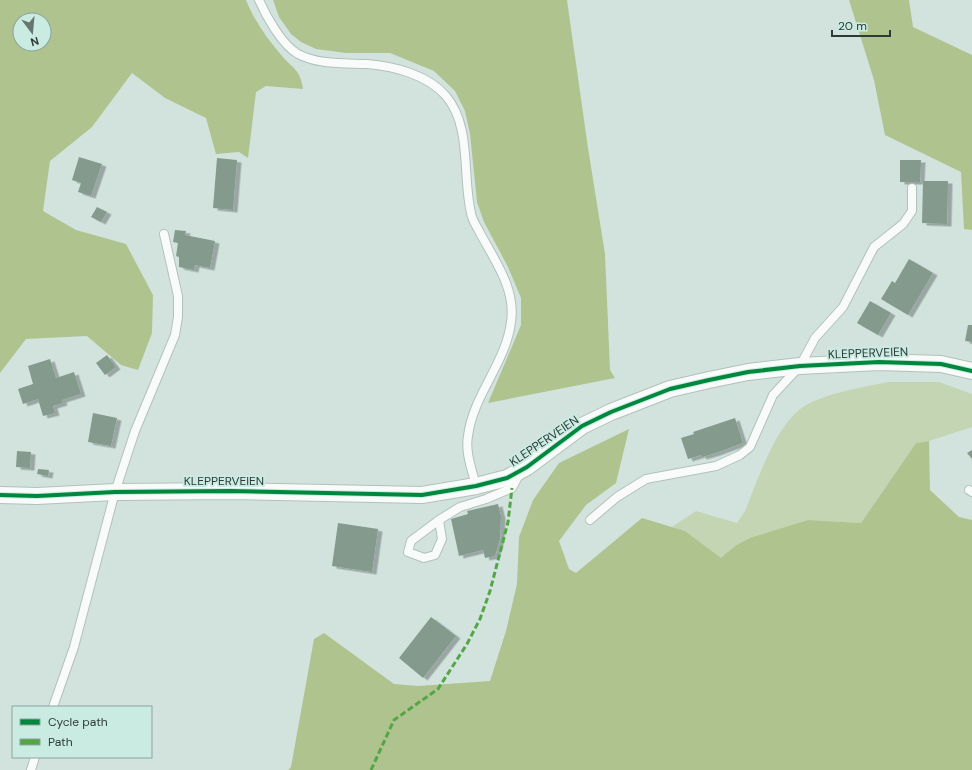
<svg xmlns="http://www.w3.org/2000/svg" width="972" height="770" viewBox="0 0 972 770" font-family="'DM Sans',sans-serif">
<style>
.green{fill:#c4d5b4}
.forest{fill:#afc38f;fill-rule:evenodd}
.building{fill:#839a8d;filter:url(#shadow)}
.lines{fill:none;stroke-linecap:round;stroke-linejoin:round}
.service-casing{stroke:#b2c0bb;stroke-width:10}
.minor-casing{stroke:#b2c0bb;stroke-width:18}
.service{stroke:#f8fbfa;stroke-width:8}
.minor{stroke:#f8fbfa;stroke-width:16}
.quiet{stroke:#52a644;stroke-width:3;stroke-dasharray:6 3;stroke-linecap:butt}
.cycleway-casing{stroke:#caebe2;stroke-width:6}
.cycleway{stroke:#00873e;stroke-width:4}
.labels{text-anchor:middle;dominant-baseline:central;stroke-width:4;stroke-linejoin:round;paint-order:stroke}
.street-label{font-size:12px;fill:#2d3a36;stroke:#caebe2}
</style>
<defs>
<filter id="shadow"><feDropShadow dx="4.5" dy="2.5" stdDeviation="0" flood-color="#0004"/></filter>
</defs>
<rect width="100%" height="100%" fill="#d2e3de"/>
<path class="green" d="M888,382H939L972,394V427L929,441L916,443L861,523L808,520L735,546L721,559L685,531L672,527L696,511L737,523L745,511C758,480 775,426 803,407C825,393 863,387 888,382Z"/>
<path class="forest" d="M0,0H246C254,20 267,39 282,56C294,70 300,69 303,89L266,86L256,92L248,158L239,152L216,154L206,118L165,98L132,73L92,127L50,161L43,211L76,230L126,244L153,295L152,333L138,370L121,365L87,336L26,339L0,373ZM20,20H44V44H20Z
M273,0H567L588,148L605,254L610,370L615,378L488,403L521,325V298L508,267L484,222L477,202L470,134L465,111L455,91L434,71L390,53H346L316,49L301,42L291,34L279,17Z
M849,0H909L913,27L972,55V230L964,229L961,172L885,135L874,80Z
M629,429L616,483L586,505L559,541L569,569L576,573L642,518L685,531L721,558L735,546L750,538L808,520L861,523L916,443L929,441L930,490L959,517L972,520V770H288L291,767L314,639L324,633L394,684L418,686L490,681L506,631L517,584L519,537L533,500L559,463Z"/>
<path class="building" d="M79,157L102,164L91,196L78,192L81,183L72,180Z
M217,158L237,160L233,210L213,208Z
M900,160H921L920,182H900Z
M923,181H948L947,224L922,223Z
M97,207L107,212L101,222L91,217Z
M175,230L186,231L185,235L215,241L210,268L195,265L194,270L179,267V257L176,256L178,243L173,242Z
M909,259L933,273L908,315L881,299L892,281L895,283Z
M870,301L891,313L878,335L857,323Z
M968,325H972V342L965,341Z
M107,355L116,367L105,375L96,363Z
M50,359L56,378L74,372L81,394L62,400L63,403L53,406L55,413L43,416L38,399L23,404L18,389L33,384L28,366Z
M93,413L117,418L111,446L88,442Z
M735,418L743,443L716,453L702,457L701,455L688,459L681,438L694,434L693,432Z
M972,450V459L967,453Z
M17,451L31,452L30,468L16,467Z
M38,469L49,470L48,476L37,474Z
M498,504L501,516L500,539L495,556L485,558L483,550L459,556L451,519L468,514L467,511Z
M338,523L378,529L372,572L332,566Z
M431,617L456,636L423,678L399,658Z"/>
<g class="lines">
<defs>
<path id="service" d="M259,0C266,16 282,45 298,54C319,65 345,63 367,64C394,66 428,75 446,96C472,127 462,175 471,213C472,220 477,227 480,233C495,261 516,289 511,322C506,363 473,395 468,436C465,452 472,470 476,486
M969,490L972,492
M439,520L442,539L435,555L424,558L408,552L411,541L439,520L460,507L486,499L512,488L519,475
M590,520L617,497L646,479L716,466L740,455L750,447L773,395L800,366L815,338L843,307L874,247L903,224L912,211V188
M53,707L74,647L115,492L135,431L175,335L178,317V296L164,234
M31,770L35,757"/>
<path id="minor" d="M0,495L37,496L115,492L230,491L422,495L476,486L507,478L527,467L582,426L611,412L670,389L709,380L748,372L800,366L879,362L941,364L972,371"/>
</defs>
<use href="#service" class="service-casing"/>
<use href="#minor" class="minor-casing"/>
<use href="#service" class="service"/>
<use href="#minor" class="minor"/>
<path class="quiet" d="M371,770L394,720L438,689L467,644L480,619L490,591L508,522L512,488"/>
<defs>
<path id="cycleway" d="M0,495L37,496L115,492L230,491L422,495L476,486L507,478L527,467L582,426L611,412L670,389L709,380L748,372L800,366L879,362L941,364L972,371"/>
</defs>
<use href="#cycleway" class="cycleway-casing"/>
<use href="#cycleway" class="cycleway"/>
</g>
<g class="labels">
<g class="street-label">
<text transform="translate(868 353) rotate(-2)">KLEPPERVEIEN</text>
<text transform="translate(544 441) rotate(-34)">KLEPPERVEIEN</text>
<text x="224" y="481">KLEPPERVEIEN</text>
</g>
</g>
<rect x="12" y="706" width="140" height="52" fill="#caebe2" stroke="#8ba49d"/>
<rect x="20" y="719" width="20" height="6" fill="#00873e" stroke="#8ba49d"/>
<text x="48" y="726" font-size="12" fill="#2d3a36">Cycle path</text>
<rect x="20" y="739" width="20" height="6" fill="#52a644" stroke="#8ba49d"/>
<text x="48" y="746" font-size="12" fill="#2d3a36">Path</text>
<g transform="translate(32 32) rotate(164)"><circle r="19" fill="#caebe2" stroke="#8ba49d"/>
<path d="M0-3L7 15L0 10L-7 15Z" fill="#677571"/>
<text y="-6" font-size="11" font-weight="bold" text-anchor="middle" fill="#2d3a36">N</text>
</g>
<path d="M832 30v6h58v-6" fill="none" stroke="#2d3a36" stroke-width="2"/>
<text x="838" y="30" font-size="12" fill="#2d3a36" stroke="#caebe2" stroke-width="3" paint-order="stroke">20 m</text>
</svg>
